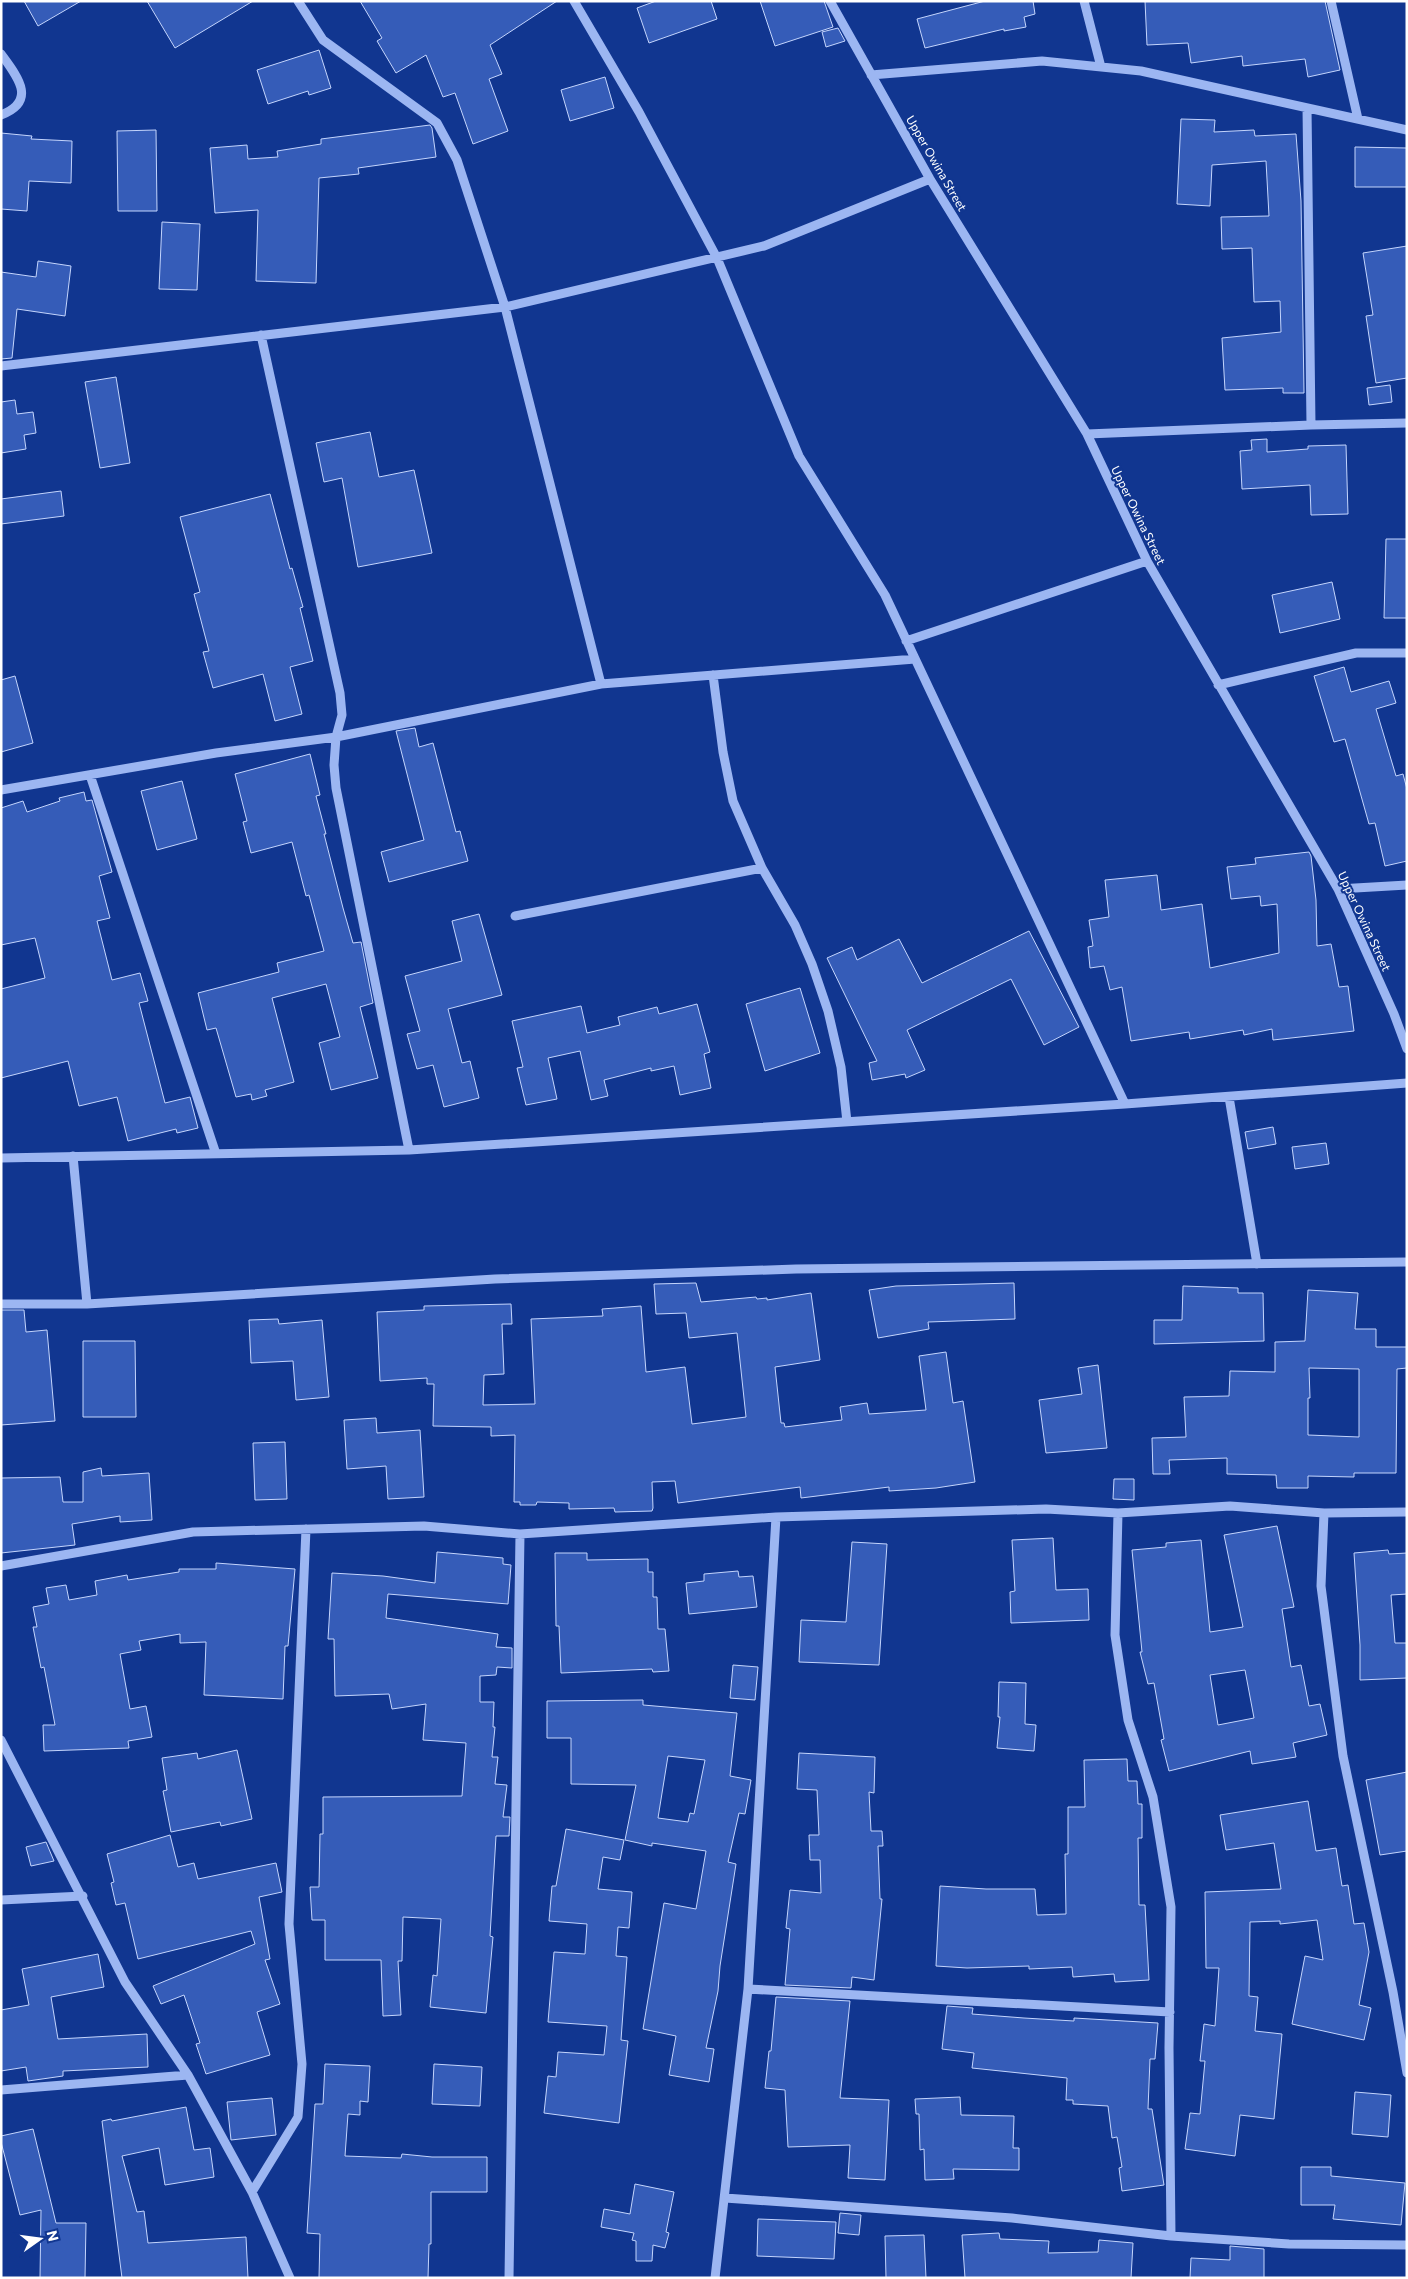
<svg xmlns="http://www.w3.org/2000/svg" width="1408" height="2279" viewBox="0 0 1408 2279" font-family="Commissioner,sans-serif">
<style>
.building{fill:#355cb8;stroke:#c4d5fd;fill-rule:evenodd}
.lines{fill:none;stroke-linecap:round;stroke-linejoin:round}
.minor{stroke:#9cb6f2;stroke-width:9}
.labels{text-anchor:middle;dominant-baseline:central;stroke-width:4;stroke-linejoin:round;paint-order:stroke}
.street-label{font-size:12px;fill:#fff;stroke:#113690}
</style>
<rect width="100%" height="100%" fill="#113690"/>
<path class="building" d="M24,1H81L38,26Z
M147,1H253L175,48Z
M360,1H557L490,45L502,74L489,79L508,131L473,144L455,93L443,97L426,55L396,73L377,41L382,38Z
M656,1H711L717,19L649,43L637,8Z
M760,1H824L833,27L775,46Z
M985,1H1033L1035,14L1024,17L1026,27L1004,31V29L925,48L917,19Z
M1145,1H1325L1340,70L1308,77L1305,59L1243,66L1242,56L1191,63L1188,43L1147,45Z
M838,28L845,41L826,47L822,32Z
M319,50L331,88L309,95L308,91L268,104L257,70Z
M605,77L614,108L570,121L561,90Z
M1181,119L1215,120L1214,132L1254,130L1255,136L1296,134L1301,201L1304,393H1283V388L1225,390L1222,338L1281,332L1280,301L1254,302L1252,248L1222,249L1221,217L1269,216L1266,161L1212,165L1210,206L1177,204Z
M430,125L432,128L436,157L358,168L359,174L319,178L316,283L256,281L258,210L215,213L210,148L247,145L248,159L278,157L277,151L321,144V139Z
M156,130L157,211H118L117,131Z
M1,133L32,136L31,139L72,141L71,183L29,181L27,211L1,209Z
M1355,147L1407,148V187H1355Z
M162,222L200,224L197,290L159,289Z
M1407,246V378L1376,383L1366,316L1373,315L1363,253Z
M38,261L71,266L65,316L17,309L12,358L1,359V272L36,277Z
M116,377L130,463L100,468L85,382Z
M1390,385L1392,402L1369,405L1367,388Z
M15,400L17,414L33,412L36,433L24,435L26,449L1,453V402Z
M370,432L379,477L414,470L432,553L358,567L342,478L324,482L316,443Z
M1267,439V452L1308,449V446L1346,445L1348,514L1311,515L1310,485L1242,489L1240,451L1252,450L1251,440Z
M61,491L64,516L1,524V499Z
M270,494L290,569L292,568L303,607L300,608L313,661L290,667L302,714L275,721L263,674L213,688L203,652L209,651L194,594L200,592L180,517Z
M1386,539H1407V618H1384Z
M1332,582L1340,619L1280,633L1272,595Z
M1344,667L1351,692L1389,681L1396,703L1376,709L1396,776L1403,774L1407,789V861L1385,866L1375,823L1369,824L1345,739L1334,742L1314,676Z
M15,676L33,743L1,752V680Z
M415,728L419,747L433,743L456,832L460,831L468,861L389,882L381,852L424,840L396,731Z
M310,754L320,795L316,796L326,834H324L343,908L353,943L361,942L373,1003L360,1007L378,1078L331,1090L319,1043L340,1037L326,984L272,998L294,1082L265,1090L267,1096L252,1100L251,1094L236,1097L216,1028L207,1030L198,993L279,972L277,963L324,951L309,895L306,896L292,842L251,853L243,822L247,821L235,774Z
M182,781L197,839L157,850L141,791Z
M84,792L86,801L92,800L112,872L99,876L110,918L97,921L112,980L140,973L148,1001L139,1003L165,1103L190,1097L198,1128L177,1133L176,1129L128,1141L117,1097L79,1106L68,1061L1,1078V989L45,978L35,938L1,945V808L23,801L27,812L60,801L59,798Z
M1309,852L1311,856L1316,900L1317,946L1331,944L1339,987L1348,986L1354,1031L1273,1040L1272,1029L1244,1035L1243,1030L1190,1039L1189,1032L1131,1041L1122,987L1110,990L1104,966L1090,968L1088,947L1093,946L1089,920L1109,917L1105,880L1157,875L1161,910L1202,904L1210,968L1279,953L1277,904L1261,906L1260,896L1231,899L1227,867L1256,864L1255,858Z
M479,914L502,995L448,1009L462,1063L470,1061L479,1098L444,1107L433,1065L417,1069L407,1034L420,1031L405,976L462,961L452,921Z
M1029,931L1079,1027L1044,1045L1011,979L907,1030L925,1070L906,1078L905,1074L872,1080L869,1063L877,1061L827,958L852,947L857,960L899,939L922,983Z
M800,988L820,1053L765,1071L746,1004Z
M697,1004L710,1052L704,1054L711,1088L680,1095L674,1066L651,1071V1068L604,1080L608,1096L591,1100L580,1051L548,1058L557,1099L526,1105L517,1068L523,1067L512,1021L581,1006L587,1033L620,1025L618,1017L657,1007L659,1014Z
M1273,1127L1276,1144L1248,1149L1245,1132Z
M1326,1143L1329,1164L1295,1169L1292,1147Z
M696,1283L701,1302L756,1297L757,1299L767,1298V1300L811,1293L820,1360L775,1367L781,1423H784L785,1427L842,1420L840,1407L867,1403L869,1414L926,1410L919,1356L946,1352L953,1403L963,1401L975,1482L936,1488L889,1491V1487L801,1498L800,1487L678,1503L675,1481L652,1482L653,1508L652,1511L615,1512L614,1508L569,1509V1503L537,1502L536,1505H520V1502H514L515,1435L491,1436V1427L433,1426L434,1384H427V1378L380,1381L377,1312L424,1310V1306L511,1304L512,1324H502L504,1374L484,1375L483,1405L535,1404L531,1319L603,1316L602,1309L641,1306L646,1372L685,1367L692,1424L746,1417L737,1333L689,1338L686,1313L656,1314L654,1284Z
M1014,1283L1015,1319L928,1322L929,1329L878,1338L869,1290L896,1286Z
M1183,1286L1238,1288V1293H1263L1264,1341L1154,1344V1320H1182Z
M1308,1290L1358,1293L1355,1329H1376V1347H1407V1368L1397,1369L1396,1473H1354V1477L1308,1476V1488H1277L1276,1475L1227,1474V1458L1169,1460L1170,1474H1153L1152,1438L1186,1437L1184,1397L1229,1396L1230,1371L1275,1372V1342L1305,1341ZM1309,1368L1359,1369V1437L1308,1435V1398H1310Z
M1,1310H24L26,1332L47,1330L55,1421L1,1425Z
M278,1319L279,1324L322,1320L329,1397L296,1400L293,1361L251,1363L249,1320Z
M83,1341H135L136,1417H83Z
M1098,1365L1107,1448L1046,1453L1039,1400L1082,1394L1078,1368Z
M376,1418L377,1433L420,1430L424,1497L388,1499L386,1466L347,1469L344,1420Z
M285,1442L287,1499L255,1500L253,1443Z
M101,1468L102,1476L149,1473L152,1520L120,1522V1516L72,1524L75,1545L1,1553V1478L60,1477L63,1502H83V1472Z
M1114,1479H1134V1500L1113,1499Z
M1277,1526L1294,1607L1282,1609L1291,1667L1301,1665L1309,1706L1320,1704L1327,1735L1293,1743L1296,1757L1252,1764L1250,1751L1169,1771L1161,1740L1164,1739L1154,1683L1148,1684L1140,1652H1142L1132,1550L1166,1547V1543L1201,1540L1210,1632L1243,1627L1224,1535ZM1245,1670L1254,1718L1218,1725L1210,1675Z
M1053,1538L1056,1590L1088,1589L1089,1620L1011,1623L1010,1592L1015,1591L1012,1540Z
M852,1542L887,1544L879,1665L799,1662L801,1620L846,1622Z
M1388,1550L1389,1554L1407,1553V1594L1391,1595L1395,1643H1407V1678L1360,1680V1645L1354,1553Z
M437,1552L503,1558V1564L511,1565L508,1604L388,1594L386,1618L498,1634L496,1647L512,1648V1668L497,1667L496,1675L480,1676V1702H494L493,1727H495L492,1757H498L495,1784L507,1785L503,1817H510L509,1836H496L490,1936L493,1937L486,2013L430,2007L433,1975L437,1976L441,1919L403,1917L402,1961H398L401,2015L383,2016L381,1960H325V1920H312L310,1887H319L320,1834H323V1797L462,1796L466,1743L423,1740L426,1704L392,1709L389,1694L335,1696L334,1639H328L332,1573L383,1576L435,1583Z
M555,1553H587V1560L648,1559V1572H653V1597H657L658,1629H665L669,1671L653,1672L652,1669L561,1673L559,1626H556Z
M216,1563L295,1569L288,1646H285L283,1699L204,1695L206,1642L180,1643V1634L139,1641L141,1650L120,1654L130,1709L146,1706L152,1737L128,1741L129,1748L44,1751L43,1725H55L44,1667L41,1668L33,1627H37L33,1607L49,1604L46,1588L66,1585L69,1600L97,1595L95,1581L127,1575L128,1580L179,1572V1569H216Z
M738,1571L739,1577L753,1576L757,1607L689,1614L686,1583L704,1581V1574Z
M733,1665L758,1667L755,1700L730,1698Z
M999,1682L1026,1683L1025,1724L1036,1725L1034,1751L997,1748L1000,1717H998Z
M643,1700V1705L737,1713L730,1776L751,1780L745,1814L739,1813L728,1862L736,1864L720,1966L718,1991L706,2048L714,2049L709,2082L669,2075L676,2036L643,2029L664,1903L696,1909L706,1851L652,1843V1846L625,1840L636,1785L571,1784V1738H547V1701ZM668,1756L705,1760L694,1814L690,1813L688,1822L658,1818Z
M237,1750L252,1819L221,1826L220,1822L171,1832L163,1791L167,1790L162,1758L197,1753L198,1759Z
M799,1753L875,1757L874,1793L869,1792L871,1831H882L883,1846H878L880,1899H882L874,1980L852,1977L851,1988L785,1985L790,1929L786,1928L790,1890L821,1893L820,1860H810L809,1835H819L817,1790L797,1789Z
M1127,1759L1128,1781H1137L1138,1804H1142V1838H1138L1139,1905H1145L1149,1980L1115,1982L1114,1974L1073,1977L1072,1967L1029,1969V1966L967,1968L936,1966L940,1886L986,1889H1035L1037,1915L1066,1914L1065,1854H1068V1807H1085L1084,1760Z
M1407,1772V1851L1380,1855L1366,1780Z
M1308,1801L1316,1851L1336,1848L1342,1886L1348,1885L1354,1924L1364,1923L1369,1952L1359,2005L1371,2008L1364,2040L1292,2024L1305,1956L1323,1960L1317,1920L1280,1924V1921L1250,1922L1249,1996L1258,1997L1255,2031L1282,2034L1274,2119L1240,2115L1235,2156L1185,2149L1190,2113L1200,2114L1205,2061H1200L1204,2024L1215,2026L1219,1968H1206L1205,1892L1281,1889L1274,1843L1226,1850L1220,1815Z
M566,1829L624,1840L620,1860L603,1857L598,1889L632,1892L629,1928L618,1927L616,1956L627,1957L621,2040L628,2041L619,2123L544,2113L548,2076L556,2077L558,2052L604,2055L607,2026L548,2022L554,1952L585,1954L587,1924L549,1921L552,1886H556Z
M170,1835L178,1867L194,1863L198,1879L276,1863L282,1892L259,1897L270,1959L265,1960L280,2004L257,2012L270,2055L206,2074L196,2044L200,2043L184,1995L161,2004L153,1986L255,1944L251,1931L138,1959L125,1903L116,1905L111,1883L114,1882L107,1854Z
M46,1842L54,1861L31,1866L26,1847Z
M98,1954L104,1987L51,1997L58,2039L147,2034L148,2067L63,2071V2076L28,2081L26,2067L1,2071V2010L29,2005L22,1969Z
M776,1997L850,2001L840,2098L889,2100L885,2180L848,2178L850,2145L788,2147L785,2090L765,2088L769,2051H771Z
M947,2006L973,2008L972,2014L1024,2018L1074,2021V2018L1158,2023L1155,2059H1150L1148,2109H1152L1164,2185L1122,2191L1119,2168L1122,2167L1117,2137L1112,2138L1108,2106L1073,2104V2100H1066L1067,2078L972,2068L974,2053L942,2049Z
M325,2064L370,2066L368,2102L360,2101V2115L348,2114L345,2156L401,2158L402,2154L432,2157H487V2192H431V2244H429L428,2278H319L320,2234L307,2233L315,2104H323Z
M434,2064L482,2067L480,2106L432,2104Z
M1355,2092L1391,2095L1388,2137L1352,2134Z
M960,2097L961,2115L1014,2116L1013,2148H1019V2170L953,2169L954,2179L925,2180L924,2149L920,2150L919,2114H916L915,2099Z
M272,2098L276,2135L231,2140L227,2102Z
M186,2107L194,2150L210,2148L214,2177L165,2185L159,2148L122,2156L137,2212L144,2211L148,2243L246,2237L248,2278H122L102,2121L111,2119L112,2121Z
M33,2129L56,2223H86L85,2278H40L41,2210L20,2215L1,2142V2136Z
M1301,2167H1331V2176L1405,2183L1401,2225L1333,2219L1335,2205H1301Z
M635,2184L674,2192L666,2232L669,2233L665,2248L653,2245L652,2261H636V2241L632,2240L634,2233L601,2227L604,2209L630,2214Z
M840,2213L861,2215L859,2235L838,2233Z
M758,2219L836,2222L834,2259L757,2256Z
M999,2233L1000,2239L1049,2241L1048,2253L1098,2252L1099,2240L1133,2243L1131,2278H965L962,2235Z
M924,2235L926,2278H886L885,2236Z
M1230,2246L1264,2249V2278H1190L1191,2258L1230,2260Z"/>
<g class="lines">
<path class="minor" d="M298,1L323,40L437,123L457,160L505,307L601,684
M574,1L639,112L717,258L799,456L885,595L1125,1104
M830,1L930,179L1087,434L1147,561L1338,889L1394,1014L1407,1049
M1084,1L1101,67
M1331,1L1358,119
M1,54C17,76 38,101 1,115
M871,75L1042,61L1141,71L1407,130
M1307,108L1311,425
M261,335L340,693L342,715L336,737L334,765L336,788L409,1150
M1,366L505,307L764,246L930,179
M1087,434L1311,425L1407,423
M906,641L1147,561
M713,675L723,752L733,801L762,868L795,925L812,964L828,1011L841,1067L847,1122
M1218,685L1356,653H1407
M90,775L216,1154
M1,790L216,753L336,737L601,684L915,659
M1338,889L1407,885
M515,916L762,868
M1229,1097L1257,1264
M73,1156L87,1304L495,1279L796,1269L1407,1262
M1,1158L409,1150L1125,1104L1407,1083
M1,1304H87
M1407,1512L1324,1513L1321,1586L1343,1756L1393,1992L1407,2073
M1118,1513L1115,1635L1128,1720L1153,1797L1171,1907L1169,2048L1171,2236
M1,1566L193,1532L424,1526L520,1534L776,1517L1046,1509L1118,1513L1230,1506L1324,1513
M1,1740L125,1982L188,2075L252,2192L290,2278
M1,1900L83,1896
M748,1989L1170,2012
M1,2090L188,2075
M252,2192L298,2117L302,2064L289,1924L306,1529
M725,2198L1012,2218L1171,2236L1289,2244L1407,2245
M509,2278L520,1534
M715,2278L748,1989L776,1517"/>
</g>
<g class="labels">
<g class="street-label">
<text transform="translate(937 163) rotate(60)">Upper Owina Street</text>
<text transform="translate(1139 515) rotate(64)">Upper Owina Street</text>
<text transform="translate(1365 921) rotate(65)">Upper Owina Street</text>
</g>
</g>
<rect width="1408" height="2279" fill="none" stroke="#ffffff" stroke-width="5"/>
<g transform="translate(40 2239) rotate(76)" stroke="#113690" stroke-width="4" paint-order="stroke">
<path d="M0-4L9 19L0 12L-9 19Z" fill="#ffffff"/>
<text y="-8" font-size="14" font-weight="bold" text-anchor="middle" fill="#ffffff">N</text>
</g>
</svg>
